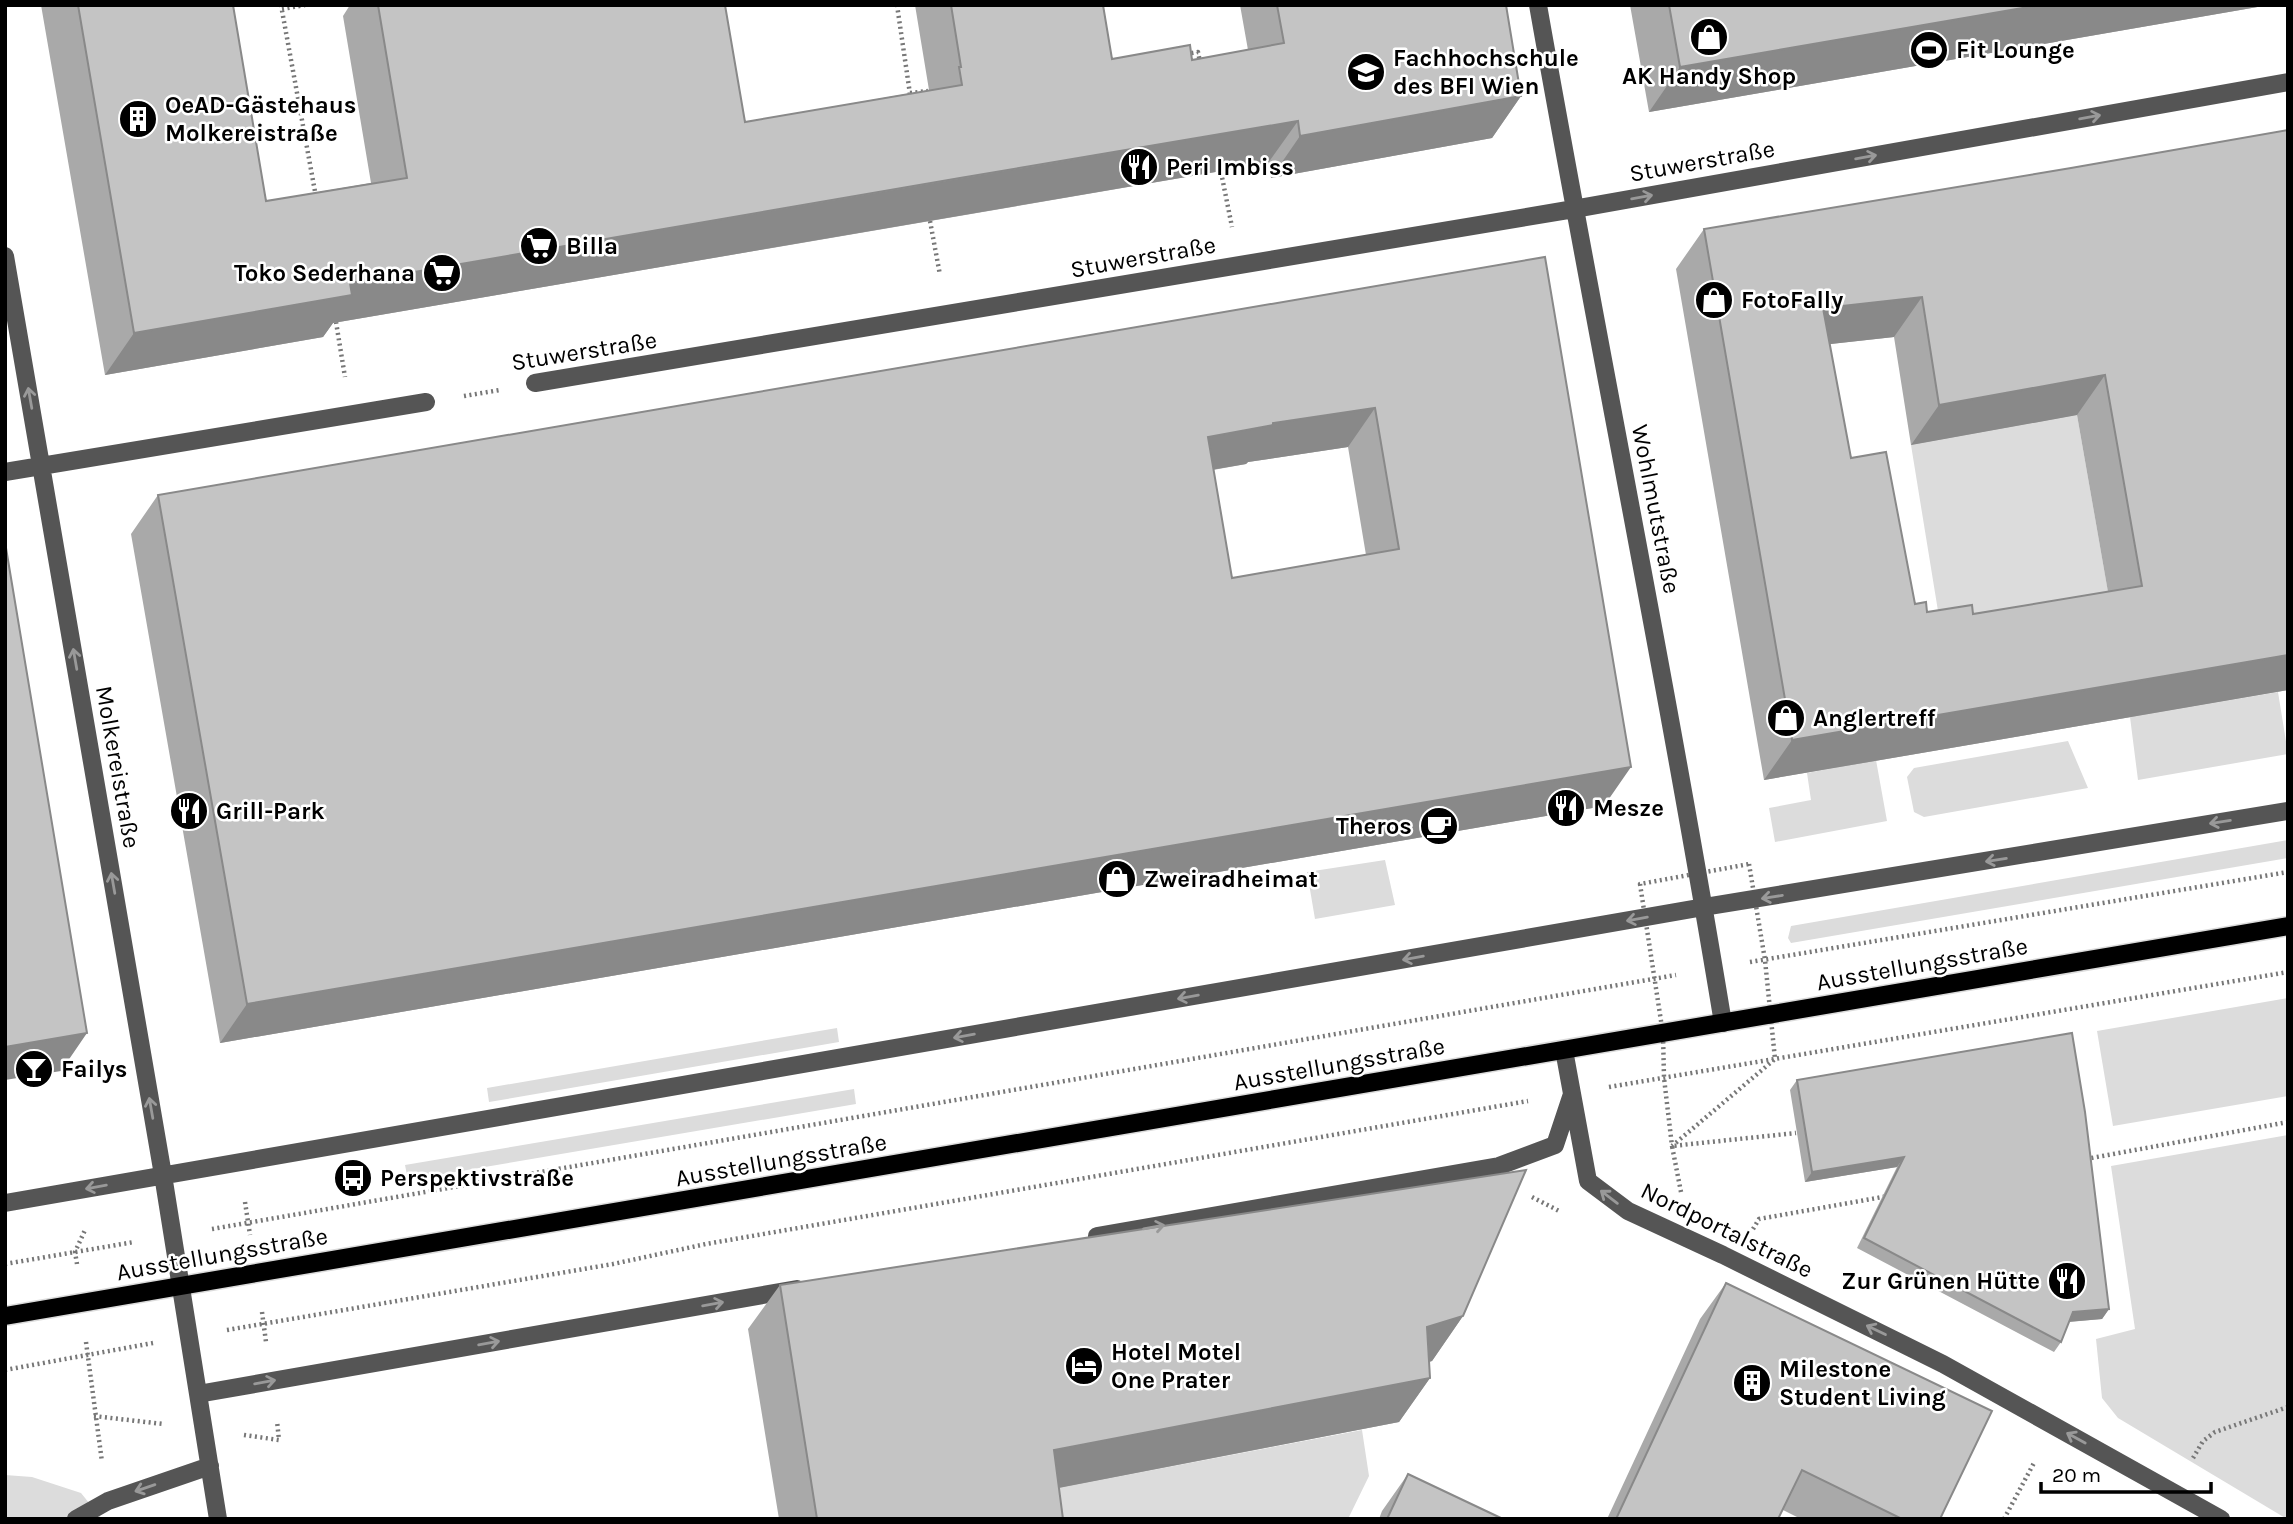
<svg xmlns="http://www.w3.org/2000/svg" width="2293" height="1524" viewBox="0 0 2293 1524" font-family="Karla,sans-serif">
<style>
.green{fill:#dcdcdc}
.lines{fill:none;stroke-linecap:round;stroke-linejoin:round}
.major-casing{stroke:#dbdbdb;stroke-width:21}
.path{stroke:#777;stroke-width:4.5;stroke-dasharray:2 3.5;stroke-linecap:butt}
.minor{stroke:#555;stroke-width:18}
.major{stroke:#000;stroke-width:18}
.wall{fill:#a9a9a9;fill-rule:evenodd}
.shaded-wall{fill:#898989}
.building{fill:#c4c4c4;stroke:#898989;stroke-width:2;fill-rule:evenodd}
.oneway{stroke:#999}
.labels{text-anchor:middle;dominant-baseline:central;stroke-width:5;stroke-linejoin:round;paint-order:stroke}
.poi-label{font-size:24px;font-weight:bold;fill:#000;stroke:#fff;text-anchor:start}
.street-label{font-size:24px;fill:#000;stroke:#fff}
</style>
<rect width="100%" height="100%" fill="#fff"/>
<path class="green" d="M2077,415L2114,626L1945,654L1911,445Z
M2278,692L2288,754L2138,780L2130,717Z
M2068,741L2088,788L1924,817L1914,812L1907,777L1914,768Z
M1876,760L1887,821L1775,842L1769,808L1811,800L1807,773Z
M2288,840V858L1791,943L1788,938L1791,926Z
M1385,860L1395,905L1315,919L1307,872Z
M2288,998V1096L2113,1126L2097,1031Z
M837,1028L839,1042L489,1102L487,1088Z
M854,1089L856,1104L408,1180L405,1165Z
M2288,1135V1519H2287L2118,1418L2102,1398L2096,1339L2135,1329L2111,1166Z
M1362,1430L1369,1476L1348,1519H1026L1022,1495Z
M5,1475L32,1477L81,1493L102,1519H5Z"/>
<g class="lines">
<defs>
<path id="major" d="M5,1316L2288,926"/>
</defs>
<use href="#major" class="major-casing"/>
<path class="path" d="M281,5L316,197
M897,5L910,94
M282,9L305,5
M1186,54L1198,52L1200,62
M910,93L928,91
M1220,167L1232,227
M930,221L940,275
M336,322L345,377
M464,396L500,390
M1749,864L1765,960L1775,1059L1672,1146L1664,1078L1663,1034L1640,884Z
M1750,962L2288,872
M1609,1087L2288,972
M2086,1159L2288,1122
M1681,1192L1672,1146L1796,1133
M1532,1197L1561,1212
M245,1202L250,1235
M212,1229L1676,975
M1753,1229L1759,1219L1888,1196
M5,1264L134,1242
M77,1264L75,1252L85,1230
M262,1312L266,1342
M227,1330L613,1264L706,1244L1528,1101
M86,1342L102,1462
M5,1370L153,1343
M94,1416L163,1424
M244,1435L279,1440L277,1421
M2193,1458L2203,1441L2215,1432L2288,1407
M2004,1519L2035,1461"/>
<path class="minor" d="M1538,5C1598,345 1667,683 1723,1023
M5,256L163,1175L218,1519
M535,383L1574,209L2288,82
M5,472L426,402
M1564,1050L1588,1181L1628,1211L1723,1255L1943,1364L2221,1519
M5,1203L1704,907L2288,811
M1097,1236L1499,1166L1555,1145L1572,1094
M198,1394L797,1289
M76,1519L108,1501L210,1466"/>
<use href="#major" class="major"/>
</g>
<path class="wall" d="M41,5H233L266,201L371,183L343,16L350,5H725L745,122L929,90L915,5H1103L1112,59L1192,60L1248,50L1240,5H1506L1521,96L1492,138L1271,178L1268,163L930,221L333,323L323,337L105,375Z
M1630,5H2269L1649,112Z
M2288,130V690L1764,780L1676,269L1704,229L2071,168ZM1894,337L1911,445L2077,415L2108,592L1973,614L1927,612L1915,604L1851,458L1830,344Z
M1545,257L1604,806L220,1043L131,534L158,495ZM1348,447L1366,555L1232,578L1213,470L1246,464L1248,462Z
M1797,1080L2109,1309L2102,1319L2069,1322L2061,1342L2054,1352L1857,1248L1897,1167L1805,1182L1790,1090Z
M1726,1283L1940,1519H1801L1783,1510L1778,1519H1607L1700,1319Z
M780,1285L1463,1316L1432,1361L1429,1362L1430,1378L1399,1422L1059,1488L1063,1519H779L748,1329Z
M1408,1474L1503,1519H1379L1382,1511Z"/>
<path class="shaded-wall" d="M2040,5H2269L1649,112L1680,67Z
M1521,96L1492,138L1271,178L1300,136Z
M1298,121L1268,163L333,323L323,337L105,375L134,333L350,283Z
M1922,297L1894,337L1795,348L1823,308Z
M2105,375L2077,415L1911,445L1939,405Z
M1375,408L1348,447L1248,462L1246,464L1181,475L1208,437L1273,423Z
M2288,655V690L1764,780L1792,740Z
M1631,767L1604,806L220,1043L247,1004Z
M87,1033L61,1071L5,1080V1047Z
M1904,1157L1897,1167L1805,1182L1812,1172Z
M2109,1309L2102,1319L2066,1322L2073,1312Z
M1463,1316L1432,1361L1396,1372L1427,1327Z
M1430,1378L1399,1422L1022,1495L1054,1450Z"/>
<path class="building" d="M78,5H233L266,201L407,178L378,5H725L745,122L962,85L959,67H961L951,5H1103L1112,59L1190,45L1192,60L1284,43L1277,5H1506L1521,96L1300,136L1298,121L960,178L350,283L352,295L134,333Z
M1669,5H2040L1680,67Z
M2288,130V655L1792,740L1704,229L2071,168ZM1922,297L1939,405L2105,375L2142,586L1973,614L1972,605L1927,612L1926,602L1915,604L1886,452L1851,458L1823,308Z
M1545,257L1631,767L247,1004L158,495ZM1375,408L1399,549L1232,578L1208,437L1273,425V423Z
M5,542L87,1033L5,1047Z
M2072,1033L2085,1112L2109,1309L2073,1312L2061,1342L1864,1238L1904,1157L1812,1172L1797,1080Z
M1526,1170L1463,1316L1427,1327L1430,1378L1054,1450L1063,1519H817L780,1285Z
M1726,1283L1992,1411L1940,1519H1902L1802,1470L1778,1519H1616Z
M1408,1474L1503,1519H1387Z"/>
<defs><path id="oneway-shaft" d="M-6 0H5M1.5-3L5.5 0L1.5 3" fill="none" stroke-width="1.6" stroke-linecap="round" stroke-linejoin="round" transform="scale(1.75)"/></defs>
<g class="oneway">
<use href="#oneway-shaft" transform="translate(2090 117) rotate(-10)"/>
<use href="#oneway-shaft" transform="translate(1866 157) rotate(-10)"/>
<use href="#oneway-shaft" transform="translate(1642 197) rotate(-10)"/>
<use href="#oneway-shaft" transform="translate(30 398) rotate(-100)"/>
<use href="#oneway-shaft" transform="translate(75 659) rotate(-100)"/>
<use href="#oneway-shaft" transform="translate(2220 822) rotate(171)"/>
<use href="#oneway-shaft" transform="translate(1996 860) rotate(171)"/>
<use href="#oneway-shaft" transform="translate(113 883) rotate(-100)"/>
<use href="#oneway-shaft" transform="translate(1772 897) rotate(171)"/>
<use href="#oneway-shaft" transform="translate(1637 919) rotate(170)"/>
<use href="#oneway-shaft" transform="translate(1413 958) rotate(170)"/>
<use href="#oneway-shaft" transform="translate(1188 997) rotate(170)"/>
<use href="#oneway-shaft" transform="translate(964 1036) rotate(170)"/>
<use href="#oneway-shaft" transform="translate(151 1108) rotate(-100)"/>
<use href="#oneway-shaft" transform="translate(96 1187) rotate(170)"/>
<use href="#oneway-shaft" transform="translate(1609 1197) rotate(-143)"/>
<use href="#oneway-shaft" transform="translate(1154 1227) rotate(-10)"/>
<use href="#oneway-shaft" transform="translate(713 1304) rotate(-10)"/>
<use href="#oneway-shaft" transform="translate(1876 1330) rotate(-154)"/>
<use href="#oneway-shaft" transform="translate(489 1343) rotate(-10)"/>
<use href="#oneway-shaft" transform="translate(265 1382) rotate(-10)"/>
<use href="#oneway-shaft" transform="translate(2076 1438) rotate(-151)"/>
<use href="#oneway-shaft" transform="translate(145 1488) rotate(161)"/>
</g>
<defs>
<symbol id="shop-disc" viewBox="-11 -11 22 22"><circle r="9.5" fill="#000" stroke="#fff"/><path d="M-5-2.5h2.3a2.7 3.5 0 0 1 5.4 0H5L5.5 6h-11ZM-1.5-2.5h3a1.5 2.3 0 0 0-3 0Z" fill="#fff"/></symbol>
<symbol id="stadium-disc" viewBox="-11 -11 22 22"><circle r="9.5" fill="#000" stroke="#fff"/><path d="M0-5a6.5 5 0 1 0 0 10a6.5 5 0 1 0 0-10ZM-3.5-1.8h7v3.6h-7Z" fill="#fff"/></symbol>
<symbol id="university-disc" viewBox="-11 -11 22 22"><circle r="9.5" fill="#000" stroke="#fff"/><path d="M0-5L7-2L0 1L-7-2ZM-4 1L0 2.5L4 1V4Q0 6-4 4Z" fill="#fff"/></symbol>
<symbol id="building-disc" viewBox="-11 -11 22 22"><circle r="9.5" fill="#000" stroke="#fff"/><path d="M-4-6H4V6H1V3H-1V6H-4ZM-2.5-4.3h1.7v1.8h-1.7ZM.8-4.3h1.7v1.8H.8ZM-2.5-1h1.7V.8h-1.7ZM.8-1h1.7V.8H.8Z" fill="#fff"/></symbol>
<symbol id="restaurant-disc" viewBox="-11 -11 22 22"><circle r="9.5" fill="#000" stroke="#fff"/><path d="M-5-6h1v4h1v-4h1v4h1v-4h1v5L-1.5 .5V6h-2V.5L-5-1ZM5-6V6H3V1.5H1.5Q1.5-4 5-6Z" fill="#fff"/></symbol>
<symbol id="supermarket-disc" viewBox="-11 -11 22 22"><circle r="9.5" fill="#000" stroke="#fff"/><path d="M-6-5.5h2.5l.6 2H6L4.5 2H-2.5L-4.4-4H-6ZM-1.5 3.2a1.3 1.3 0 1 0 .1 0ZM3 3.2a1.3 1.3 0 1 0 .1 0Z" fill="#fff"/></symbol>
<symbol id="cafe-disc" viewBox="-11 -11 22 22"><circle r="9.5" fill="#000" stroke="#fff"/><path d="M-5.5-4.5H6V0H3Q3 3.5 0 3.5H-2.5Q-5.5 3.5-5.5 0ZM3-3.2v2h1.7v-2ZM-6 4.5H4V6H-6Z" fill="#fff"/></symbol>
<symbol id="bar-disc" viewBox="-11 -11 22 22"><circle r="9.5" fill="#000" stroke="#fff"/><path d="M-6-5H6L.8 .8V4.5H3.5V6h-7V4.5H-.8V.8Z" fill="#fff"/></symbol>
<symbol id="bus-disc" viewBox="-11 -11 22 22"><circle r="9.5" fill="#000" stroke="#fff"/><path d="M-5-6H5V4H4V6H2V4H-2V6H-4V4H-5ZM-3.5-4V0h7V-4ZM-3.5 1.2v1.5H-2V1.2ZM2 1.2v1.5H3.5V1.2Z" fill="#fff"/></symbol>
<symbol id="hotel-disc" viewBox="-11 -11 22 22"><circle r="9.5" fill="#000" stroke="#fff"/><path d="M-6-4.5h1.5V1H6V5H4.5V3h-9V5H-6ZM-4 0a1.8 1.8 0 1 1 3.6 0ZM.5 0V-2.5h3Q6-2.5 6 0Z" fill="#fff"/></symbol>
</defs>
<g fill-rule="evenodd">
<use href="#shop-disc" x="1687" y="15" width="44" height="44"/>
<use href="#stadium-disc" x="1907" y="28" width="44" height="44"/>
<use href="#university-disc" x="1344" y="50" width="44" height="44"/>
<use href="#building-disc" x="116" y="97" width="44" height="44"/>
<use href="#restaurant-disc" x="1117" y="145" width="44" height="44"/>
<use href="#supermarket-disc" x="517" y="224" width="44" height="44"/>
<use href="#supermarket-disc" x="420" y="251" width="44" height="44"/>
<use href="#shop-disc" x="1692" y="278" width="44" height="44"/>
<use href="#shop-disc" x="1764" y="696" width="44" height="44"/>
<use href="#restaurant-disc" x="1544" y="786" width="44" height="44"/>
<use href="#restaurant-disc" x="167" y="789" width="44" height="44"/>
<use href="#cafe-disc" x="1417" y="804" width="44" height="44"/>
<use href="#shop-disc" x="1095" y="857" width="44" height="44"/>
<use href="#bar-disc" x="12" y="1047" width="44" height="44"/>
<use href="#bus-disc" x="331" y="1156" width="44" height="44"/>
<use href="#restaurant-disc" x="2045" y="1259" width="44" height="44"/>
<use href="#hotel-disc" x="1062" y="1344" width="44" height="44"/>
<use href="#building-disc" x="1730" y="1361" width="44" height="44"/>
</g>
<g class="labels">
<g class="poi-label">
<text x="1956" y="50">Fit Lounge</text>
<text x="1393" y="58">Fachhochschule<tspan x="1393" dy="28">des BFI Wien</tspan></text>
<text x="1709" y="76" text-anchor="middle">AK Handy Shop</text>
<text x="165" y="105">OeAD-Gästehaus<tspan x="165" dy="28">Molkereistraße</tspan></text>
<text x="1166" y="167">Peri Imbiss</text>
<text x="566" y="246">Billa</text>
<text x="415" y="273" text-anchor="end">Toko Sederhana</text>
<text x="1741" y="300">FotoFally</text>
<text x="1813" y="718">Anglertreff</text>
<text x="1593" y="808">Mesze</text>
<text x="216" y="811">Grill-Park</text>
<text x="1412" y="826" text-anchor="end">Theros</text>
<text x="1144" y="879">Zweiradheimat</text>
<text x="61" y="1069">Failys</text>
<text x="380" y="1178">Perspektivstraße</text>
<text x="2040" y="1281" text-anchor="end">Zur Grünen Hütte</text>
<text x="1111" y="1352">Hotel Motel<tspan x="1111" dy="28">One Prater</tspan></text>
<text x="1779" y="1369">Milestone<tspan x="1779" dy="28">Student Living</tspan></text>
</g>
<g class="street-label">
<text transform="translate(1702 161) rotate(-10)">Stuwerstraße</text>
<text transform="translate(1143 257) rotate(-10)">Stuwerstraße</text>
<text transform="translate(584 351) rotate(-9)">Stuwerstraße</text>
<text transform="translate(1656 509) rotate(79)">Wohlmutstraße</text>
<text transform="translate(118 767) rotate(80)">Molkereistraße</text>
<text transform="translate(1922 964) rotate(-10)">Ausstellungsstraße</text>
<text transform="translate(1339 1064) rotate(-10)">Ausstellungsstraße</text>
<text transform="translate(781 1160) rotate(-10)">Ausstellungsstraße</text>
<text transform="translate(1727 1230) rotate(26)">Nordportalstraße</text>
<text transform="translate(222 1254) rotate(-10)">Ausstellungsstraße</text>
</g>
</g>
<rect width="2293" height="1524" fill="none" stroke="#000000" stroke-width="14"/>
<path d="M2041 1482v10h170v-10" fill="none" stroke="#000000" stroke-width="3.5"/>
<text x="2052" y="1482" font-size="21" fill="#000000" stroke="#ffffff" stroke-width="5" paint-order="stroke">20 m</text>
</svg>
